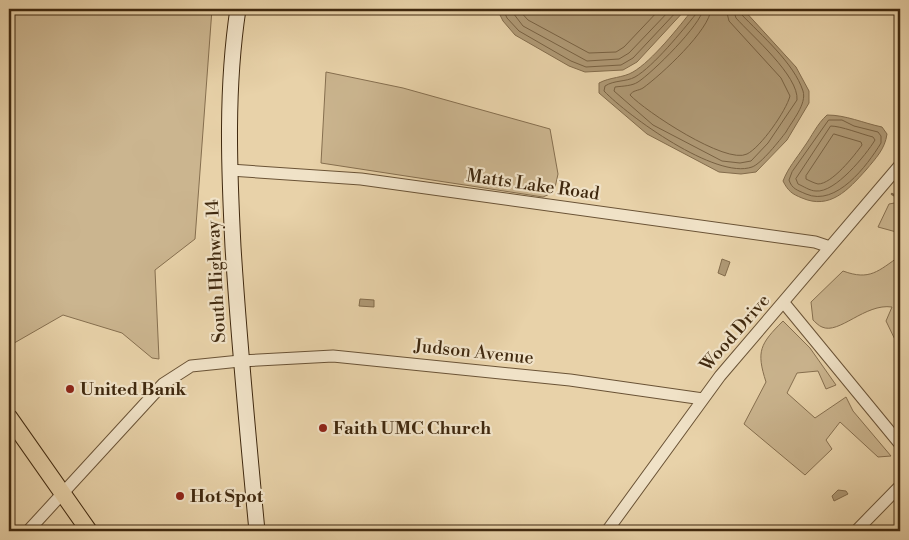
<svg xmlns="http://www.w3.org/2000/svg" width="909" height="540" viewBox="0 0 909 540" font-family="'Libre Bodoni',serif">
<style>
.green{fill:#cbb58f;stroke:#866f4f}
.water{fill:#af9975;stroke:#836c4c}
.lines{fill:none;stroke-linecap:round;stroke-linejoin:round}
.shore{stroke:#786142;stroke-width:1}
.stream{stroke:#836c4c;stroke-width:2.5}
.street-casing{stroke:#6a5336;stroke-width:13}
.secondary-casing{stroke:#40290f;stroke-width:17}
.primary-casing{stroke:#40290f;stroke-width:18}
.street{stroke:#f0e2c7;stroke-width:11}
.secondary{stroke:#f0e2c7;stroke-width:15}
.primary{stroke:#e8d2a9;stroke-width:16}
.poi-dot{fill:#8f2418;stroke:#f0e2c7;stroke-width:2}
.labels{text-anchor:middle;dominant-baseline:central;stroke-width:4.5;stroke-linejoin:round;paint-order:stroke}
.street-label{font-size:18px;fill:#40290f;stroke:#f0e2c7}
.poi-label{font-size:18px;font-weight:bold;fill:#40290f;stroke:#f0e2c7;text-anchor:start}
</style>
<rect width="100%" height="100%" fill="#e8d2a9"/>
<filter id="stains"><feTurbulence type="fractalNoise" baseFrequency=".004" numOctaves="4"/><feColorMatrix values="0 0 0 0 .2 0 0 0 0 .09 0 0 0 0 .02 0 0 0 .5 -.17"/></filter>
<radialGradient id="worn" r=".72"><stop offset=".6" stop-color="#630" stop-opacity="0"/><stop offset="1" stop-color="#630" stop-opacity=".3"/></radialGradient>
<path class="green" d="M9,9H212L195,239L155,270L159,359L152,358L122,333L63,315L9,346Z
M326,72L403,88L550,129L558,174L554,192L543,197L321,163Z
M900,202V233L878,227L889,204Z
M900,256V350L886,321L892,307C865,303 839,335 822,327C819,326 815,322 813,320L811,302L843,271C870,281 878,271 900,256Z
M783,321L810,348L836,385L826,389L818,371L797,373L787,393L815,418L846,397L853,411L891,456L878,457L840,422L826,440L832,449L805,475L744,424L766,382C756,351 760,344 783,321Z"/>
<path class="water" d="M497,9H686L637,62L623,70L585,72L569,66L515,35L503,21Z
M693,9H743L796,67L809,91V103L787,140L756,172L741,174L719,172L647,134L599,93V83C610,77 623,78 633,72C652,61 679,27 693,9Z
M827,115C846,115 863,123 882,127L887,134C885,149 876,158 866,170C848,190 830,210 802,198C792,194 788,191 783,181C788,168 796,159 804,147C812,136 817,124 827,115Z
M722,259L730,262L725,276L718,273Z
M360,299L374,300V307L359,306Z
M838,490L846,491L848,494L834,501L832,496Z"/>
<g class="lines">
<path class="shore" d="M503,9L507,18L519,31L571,61L586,67L621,65L633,58L679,9
M510,9L523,26L587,61L619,59L629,53L671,9
M518,9L528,20L589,53L616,52L624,47L660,9
M697,9L696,14C682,31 654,66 635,77C626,82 614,80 605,86L604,91C628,116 716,180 752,167C761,164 780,140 786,132C792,121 807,104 803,91C794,63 761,35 741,14L740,9
M703,9C702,24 652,73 638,82C632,86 623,86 615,87L614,91L653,125L722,161L740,163L751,161L768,143L797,100C799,76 752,36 736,18L733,9
M711,9C710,30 661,75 643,88C638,91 633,90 630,95C645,111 726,165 747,154C761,147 786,111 790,96L781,78L729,21L726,9
M829,120H842L854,126L878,132L881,136V143C867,166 836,207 806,194C797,190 792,189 789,180L792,172Z
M831,126C841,126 861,134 873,137L875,140C866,155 835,193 816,191C810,191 803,186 798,184L796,179Z
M834,134L861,142L862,145C854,156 832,184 818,184C814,183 810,181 806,179V176Z"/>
<path class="stream" d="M892,194L900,199"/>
<defs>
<path id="street" d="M230,170L361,179L815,242L830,247
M784,303L900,444
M28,531L163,384L191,366L240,361L333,356L570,380L703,399
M607,531L720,376L900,165
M856,531L900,486"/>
<path id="secondary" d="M238,9C226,88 229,168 233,247C239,342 248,437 257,531"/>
<path id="primary" d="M9,417L89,531"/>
</defs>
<use href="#street" class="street-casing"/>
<use href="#secondary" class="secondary-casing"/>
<use href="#primary" class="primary-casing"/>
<use href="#street" class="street"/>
<use href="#secondary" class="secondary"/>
<use href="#primary" class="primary"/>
</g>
<g class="poi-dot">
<circle cx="70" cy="389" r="5"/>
<circle cx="323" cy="428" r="5"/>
<circle cx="180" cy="496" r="5"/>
</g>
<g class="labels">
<g class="street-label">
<text transform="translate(533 185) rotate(8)">Matts Lake Road</text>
<text transform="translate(216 271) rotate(-93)">South Highway 14</text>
<text transform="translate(735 333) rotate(-49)">Wood Drive</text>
<text transform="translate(474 352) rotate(6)">Judson Avenue</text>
</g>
<g class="poi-label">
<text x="80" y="389">United Bank</text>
<text x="333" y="428">Faith UMC Church</text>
<text x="190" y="496">Hot Spot</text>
</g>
</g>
<rect width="909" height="540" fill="none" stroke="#e8d2a9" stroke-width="30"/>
<rect x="10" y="10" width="889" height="520" fill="none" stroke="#40290f" stroke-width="2.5"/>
<rect x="15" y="15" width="879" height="510" fill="none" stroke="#40290f"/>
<rect width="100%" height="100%" filter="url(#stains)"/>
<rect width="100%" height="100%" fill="url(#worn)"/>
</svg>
